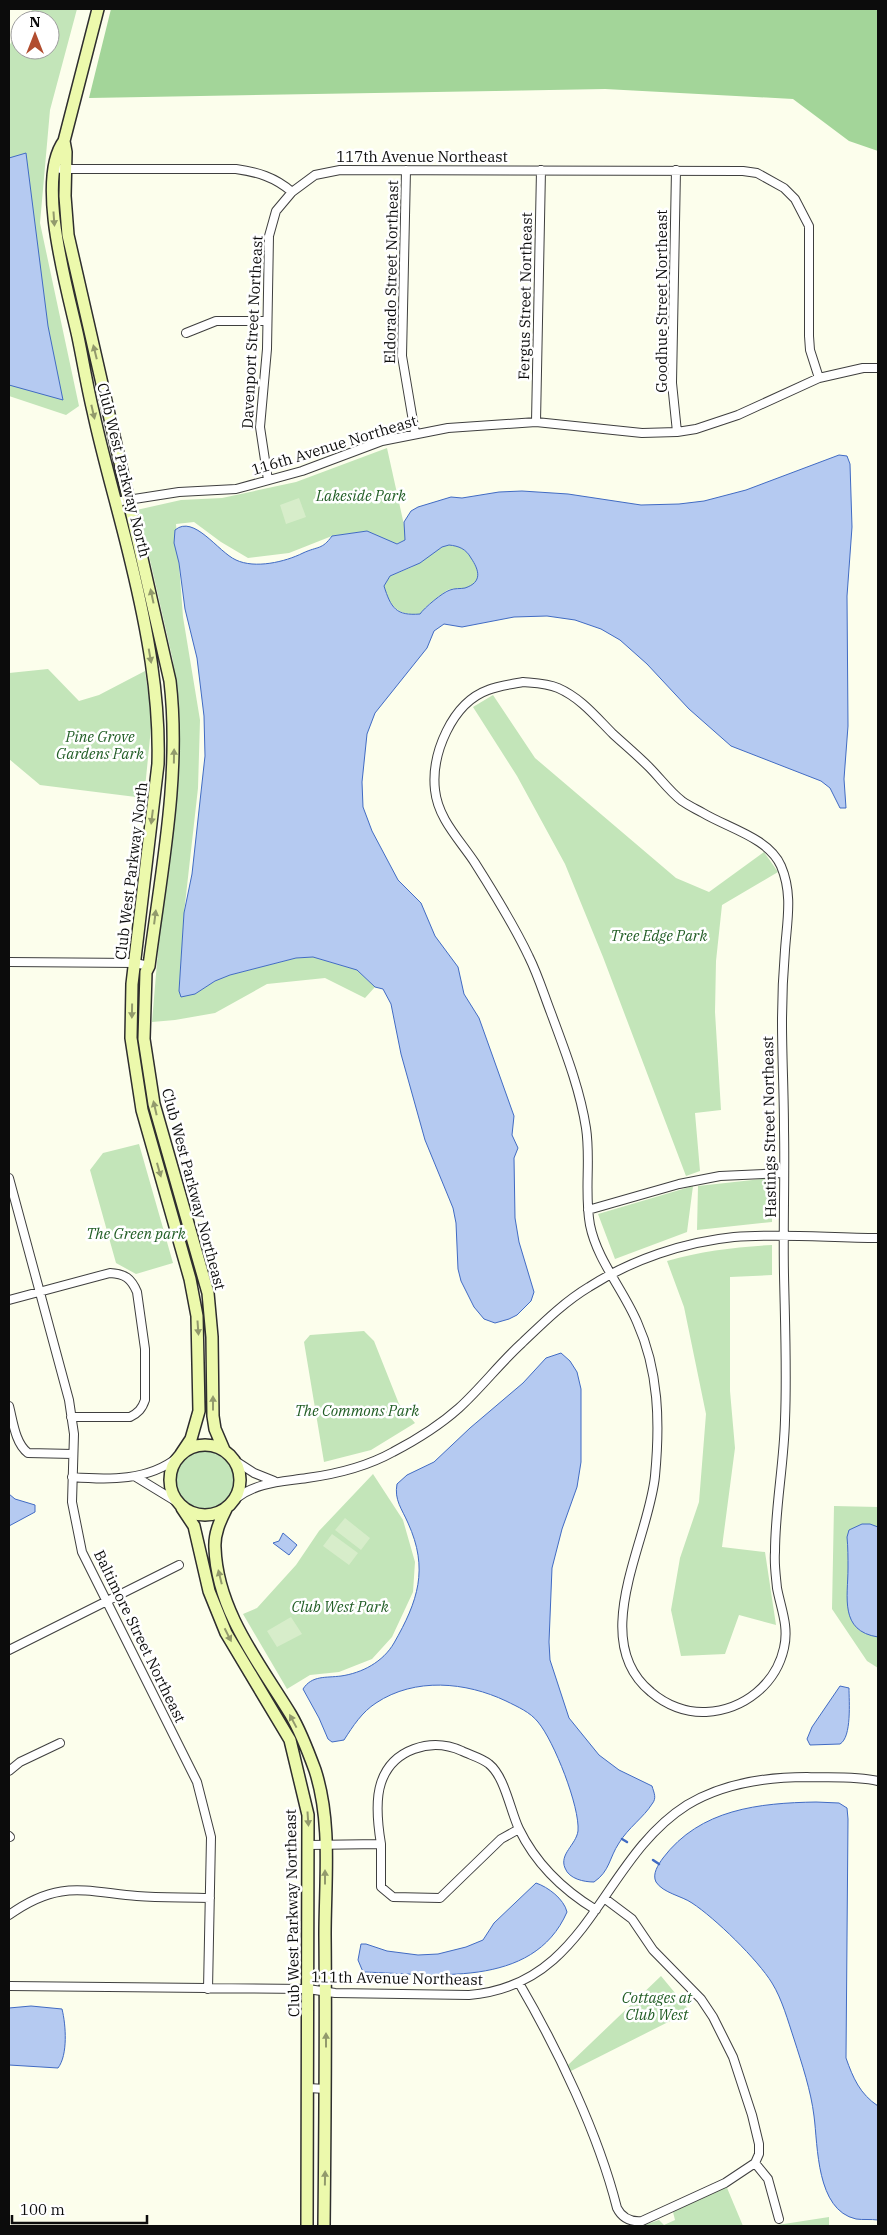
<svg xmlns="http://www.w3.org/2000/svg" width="887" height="2235" viewBox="0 0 887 2235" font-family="'IBM Plex Serif',serif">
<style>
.green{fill:#c3e5b9}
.forest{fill:#a3d599}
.pitch{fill:#d7edca}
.water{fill:#b5caf1;stroke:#416bc3;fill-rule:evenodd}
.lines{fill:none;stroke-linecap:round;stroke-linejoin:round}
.stream{stroke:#416bc3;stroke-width:2.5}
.street-casing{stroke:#3f3f3f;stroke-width:10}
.secondary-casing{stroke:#2e2e2e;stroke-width:14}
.street{stroke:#fff;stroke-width:8}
.secondary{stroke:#ecf9ac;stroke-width:11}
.oneway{fill:#929a6c}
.labels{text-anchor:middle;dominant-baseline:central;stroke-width:5;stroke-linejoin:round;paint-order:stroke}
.street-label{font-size:15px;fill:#0c0c0c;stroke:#fff}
.park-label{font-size:15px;font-style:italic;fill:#225e26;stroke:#fff}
</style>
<rect width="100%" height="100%" fill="#fcfeec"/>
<path class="green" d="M33,9H77L50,110L40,223L79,406L66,415L9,396V46L20,28V50H50V20H25Z
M387,448L406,534L405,540L396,544L367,531L332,536L289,553L248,558L221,542L194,522L176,524L183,617L200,720L198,788L184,913L179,991L195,994L215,981L230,975L296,958L313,957L357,970L375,987L365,998L325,978L267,984L215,1013L175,1020L152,1022L162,903L178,743L173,661L145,538L132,511L181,500L222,498L296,482Z
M449,545C459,546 466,549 471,558C480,571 483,587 462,589C456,589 451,588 446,591C439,596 424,607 421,614C398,616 390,607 384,586L390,576L412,567L442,547Z
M48,669L79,701L99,695L145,671L152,718L144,798L40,785L9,759V673Z
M493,695L535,758L676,878L709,892L764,852L778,872L722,905L716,961L715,1012L721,1110L695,1113L700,1171L686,1176L603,957L565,864L517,776L473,707Z
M139,1144L173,1263L136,1274L116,1263L90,1170L103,1153Z
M772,1178V1222L697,1230L698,1186Z
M693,1186L687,1232L615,1259L598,1214Z
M772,1245V1275L730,1277V1391L735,1448L722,1547L765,1552L776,1625L739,1615L725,1654L681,1656L671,1610L680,1558L699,1502L706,1414L684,1307L667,1261C702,1251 736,1247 772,1245Z
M364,1331L374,1341L399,1404L415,1423L371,1450L324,1462L304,1342L310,1335Z
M174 1480a30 30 0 1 1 60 0a30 30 0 1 1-60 0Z
M373,1474L403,1520L415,1562L413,1592L392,1637L372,1659L339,1672L310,1675L287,1689L243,1614L257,1608L296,1565L319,1531Z
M834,1506L878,1507V1668L867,1661L832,1609Z
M661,1976L690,2011L571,2071L567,2066Z
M725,2183L743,2226H641L659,2220L664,2225L675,2220L673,2212Z
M829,2217V2226H771Z"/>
<path class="forest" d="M111,9H878V151L849,141L793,99L605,89L89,98Z"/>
<path class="pitch" d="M299,498L306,517L286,524L280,505Z
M345,1518L370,1538L361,1550L335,1530Z
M332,1534L358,1553L349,1565L323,1546Z
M291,1617L302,1634L277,1647L267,1631Z"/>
<path class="water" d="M26,153L48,326L63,400L9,385V158Z
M839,455L847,456L850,464L852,527L847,596L848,726L844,779L846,808H840L830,788L821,781L731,746L689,709L647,664L620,640L601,629L575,620L547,616L514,617L462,627L444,624L434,631L427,648L375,713L367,734L362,782L363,807L372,831L398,880L421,903L435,936L458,967L464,994L479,1018L514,1116L512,1135L518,1148L514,1158L515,1218L519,1242L534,1292L531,1301L517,1315L509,1319L495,1323L484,1319L474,1307L461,1281L458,1269L456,1223L453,1208L425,1140L401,1054L391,1004L383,989L375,987L357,970L313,957L296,958L230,975L215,981L195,994L181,997L179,991L184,913L192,874L205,756L204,716L197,658L185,609L179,563L174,543L175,530C194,514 218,552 236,560C255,569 285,562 303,553C318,546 322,550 332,536L367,531L397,544L405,540L404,522L411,511L418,507L451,497L462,498L499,492L522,491L568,494L641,505L679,504L704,501L746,490ZM449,545C459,546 466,549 471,558C479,570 483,582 465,588C460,589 455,588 450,590C443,592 424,608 420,614C396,616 391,608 384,586L390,576L420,563L442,547Z
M561,1353L570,1361L577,1372L581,1389V1462L577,1487L562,1529L552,1568L549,1642L550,1660L569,1718L599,1755L619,1770L652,1786C654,1793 657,1798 652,1804C644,1817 628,1828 619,1843C609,1858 610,1871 594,1882C584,1882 569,1879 565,1868C559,1854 576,1845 578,1831C580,1807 554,1741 538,1722C530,1712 518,1707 506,1701C466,1682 415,1677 376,1703C362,1712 353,1726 344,1740L332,1742L328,1739L319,1718L303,1689C312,1675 326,1678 341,1676C362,1673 383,1662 394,1643C418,1601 429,1569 408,1523C402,1509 394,1500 397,1484L407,1475L434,1462L470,1428L523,1383L546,1358Z
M9,1494L15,1499L35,1505V1512L9,1526Z
M862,1524H870L878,1527V1637C839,1631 848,1597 848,1568C848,1558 848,1547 847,1537L849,1530Z
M283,1533L297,1545L289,1555L273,1543L279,1541Z
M840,1686L849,1688C849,1701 852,1737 840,1744L810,1745L807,1739L812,1727Z
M816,1802L839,1803L847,1808L848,1819L846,2058C853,2078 860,2094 878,2106V2220C871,2219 863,2220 856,2219C816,2210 818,2146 814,2116C811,2091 802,2064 794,2039C788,2021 782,1999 772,1983C758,1960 715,1918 692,1903C682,1896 663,1893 656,1882C652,1874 658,1865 663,1858C700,1809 759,1803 816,1802Z
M536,1883C548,1887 564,1899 567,1912C533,1990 432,1974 363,1972L358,1960L361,1944H366L387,1951L418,1955L438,1954L466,1947L483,1940L494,1923Z
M31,2006L62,2009C66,2025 68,2055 58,2068L9,2065V2008Z"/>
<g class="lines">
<path class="stream" d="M622,1839L627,1842
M653,1860L659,1864"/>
<defs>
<path id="street" d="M61,169H236C257,172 275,177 292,192L315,175L340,170L743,171L757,173L784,188L795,199L809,226V336L810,350L819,378
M406,170L402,356L415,433
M676,170L672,383L677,432
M186,333L216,321H267
M536,422L541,170
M268,480L260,427L267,349L269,236L276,211L292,192
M115,502L179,492L236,489L302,471L382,441L448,428L536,422L642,433L677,432L696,429L738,415L819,378L863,368H878
M523,682C535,683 547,683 558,688C581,698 596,717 613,734C625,745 637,755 649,767C660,778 670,792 682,801C689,806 696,809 703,813C728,828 769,838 781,866C793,894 787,921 785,950C783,974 782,998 782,1022C782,1058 784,1094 784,1130C785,1179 783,1227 784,1275C785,1324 787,1372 785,1420C784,1464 775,1508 775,1552C774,1564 776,1577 777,1588C781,1609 789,1626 784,1648C776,1684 744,1710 706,1712C686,1713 666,1705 651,1692C587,1640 649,1540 655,1476C660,1423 659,1371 637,1322C623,1289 597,1260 590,1225C584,1193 591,1160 586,1128C580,1089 565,1051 551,1013C544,995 538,975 529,957C514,925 494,893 475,863C460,840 438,819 435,790C431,754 452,703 488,690C498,686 512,684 523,682Z
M9,962L135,963L149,966
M9,1178L69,1400L74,1434L72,1502L82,1552L197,1782L211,1837L208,1989
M588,1210L679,1184L720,1176L784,1173
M9,1300L110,1273C125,1274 131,1278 137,1292L145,1349V1400C142,1409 138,1413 130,1417H71
M9,1406C13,1421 15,1443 28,1453L73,1454
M234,1460L254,1473L274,1481
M72,1477C108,1480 149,1481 178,1457
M136,1477L177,1502
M235,1499C257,1482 281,1482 307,1478C337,1474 366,1467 393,1452C416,1440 440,1425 459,1408C481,1388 500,1363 522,1343C543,1323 564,1302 589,1287C631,1260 684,1242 734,1237C782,1233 830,1238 878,1238
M9,1650L179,1565
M9,1771L20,1762L60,1743
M9,1836L10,1837
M381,1844V1887L393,1897L440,1898L501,1839L519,1829
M309,1845L381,1844C378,1826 375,1801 381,1783C392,1749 431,1737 462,1751C470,1755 482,1758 489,1764C505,1777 510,1810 519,1829C536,1864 563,1890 596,1910
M604,1898L632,1919L653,1950L701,1999L713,2017L733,2057L752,2115L759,2144V2154L755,2163L768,2179L779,2219
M9,1915C58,1880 82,1891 137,1896C161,1898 185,1897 210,1898
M519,1983C558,2050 598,2133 617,2208C622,2218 631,2222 642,2221L725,2183L755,2163
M9,1986L308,1989L335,1993L469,1995C590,1985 600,1860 687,1805C723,1783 765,1777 807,1777C830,1778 855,1776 878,1781
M308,2088L326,2089"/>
<path id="secondary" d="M98,9L64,141C35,180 68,291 78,337C83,361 87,386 93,411C104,462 119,511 131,562C147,628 160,696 158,764L132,984L131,1038L142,1110L190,1279L197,1316L199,1411L191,1439L181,1454
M64,141L66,152L65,196L68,235L170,681C181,776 161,872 149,966L146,972L144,1039L154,1104L208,1293L212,1337L213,1416L215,1429L224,1450
M170 1480a35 35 0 1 1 70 0a35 35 0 1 1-70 0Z
M182,1508L194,1526L209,1591L226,1633L290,1740L308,1815L307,2226
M226,1509C220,1521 214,1534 215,1548C217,1611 260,1664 291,1715C301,1732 308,1751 315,1770C332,1822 325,1881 325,1935C326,2032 325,2129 324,2226"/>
</defs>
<use href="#street" class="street-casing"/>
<use href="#secondary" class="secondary-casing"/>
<use href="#street" class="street"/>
<use href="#secondary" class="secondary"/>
</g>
<defs><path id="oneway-solid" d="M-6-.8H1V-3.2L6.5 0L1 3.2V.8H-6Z" transform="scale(1.25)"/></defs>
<g class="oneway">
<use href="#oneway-solid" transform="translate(54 219) rotate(86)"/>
<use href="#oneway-solid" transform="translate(95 352) rotate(-104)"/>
<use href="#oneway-solid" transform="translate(93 412) rotate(77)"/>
<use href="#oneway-solid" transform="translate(152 596) rotate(-102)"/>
<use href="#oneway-solid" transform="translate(150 656) rotate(80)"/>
<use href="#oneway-solid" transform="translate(174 756) rotate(-89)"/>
<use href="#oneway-solid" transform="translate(152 817) rotate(97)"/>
<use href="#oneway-solid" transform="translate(155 917) rotate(-83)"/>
<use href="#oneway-solid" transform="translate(132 1011) rotate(91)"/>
<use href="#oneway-solid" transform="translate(155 1108) rotate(-103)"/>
<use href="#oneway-solid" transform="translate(159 1170) rotate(74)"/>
<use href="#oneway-solid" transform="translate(198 1328) rotate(86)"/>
<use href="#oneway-solid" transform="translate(213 1403) rotate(-90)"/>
<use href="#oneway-solid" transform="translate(220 1577) rotate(-104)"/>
<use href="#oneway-solid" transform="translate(228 1635) rotate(63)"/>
<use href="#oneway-solid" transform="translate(293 1721) rotate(-118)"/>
<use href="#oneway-solid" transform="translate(308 1819) rotate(86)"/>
<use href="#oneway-solid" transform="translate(325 1877) rotate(-90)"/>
<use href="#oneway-solid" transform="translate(326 2040) rotate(-90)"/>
<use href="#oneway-solid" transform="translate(325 2178) rotate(-89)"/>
</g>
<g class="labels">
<g class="street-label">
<text x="422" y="156">117th Avenue Northeast</text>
<text transform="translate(391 272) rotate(-89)">Eldorado Street Northeast</text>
<text transform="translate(525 296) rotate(-89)">Fergus Street Northeast</text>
<text transform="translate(661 301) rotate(-90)">Goodhue Street Northeast</text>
<text transform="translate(252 332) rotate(-87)">Davenport Street Northeast</text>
<text transform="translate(334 445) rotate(-17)">116th Avenue Northeast</text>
<text transform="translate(124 470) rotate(76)">Club West Parkway North</text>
<text transform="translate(131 871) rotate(-83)">Club West Parkway North</text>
<text transform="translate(769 1127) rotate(-91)">Hastings Street Northeast</text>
<text transform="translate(194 1189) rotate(75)">Club West Parkway Northeast</text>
<text transform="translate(140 1636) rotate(64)">Baltimore Street Northeast</text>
<text transform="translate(292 1913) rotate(-91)">Club West Parkway Northeast</text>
<text transform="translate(397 1978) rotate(1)">111th Avenue Northeast</text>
</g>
<g class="park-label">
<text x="361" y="495">Lakeside Park</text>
<text x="100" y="736">Pine Grove<tspan x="100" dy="17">Gardens Park</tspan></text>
<text x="659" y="935">Tree Edge Park</text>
<text x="136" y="1233">The Green park</text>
<text x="357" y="1410">The Commons Park</text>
<text x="340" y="1606">Club West Park</text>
<text x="657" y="1997">Cottages at<tspan x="657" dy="17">Club West</tspan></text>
</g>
</g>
<rect width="887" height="2235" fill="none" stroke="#0c0c0c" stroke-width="20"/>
<g transform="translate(35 35)"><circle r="24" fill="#ffffff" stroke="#9e9e9e"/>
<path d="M0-4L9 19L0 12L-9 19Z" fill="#b14d2f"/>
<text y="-8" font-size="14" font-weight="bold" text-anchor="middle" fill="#0c0c0c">N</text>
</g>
<path d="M12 2215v8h135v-8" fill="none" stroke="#0c0c0c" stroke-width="2.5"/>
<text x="20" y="2215" font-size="15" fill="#0c0c0c" stroke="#ffffff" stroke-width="4" paint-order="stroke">100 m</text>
</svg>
